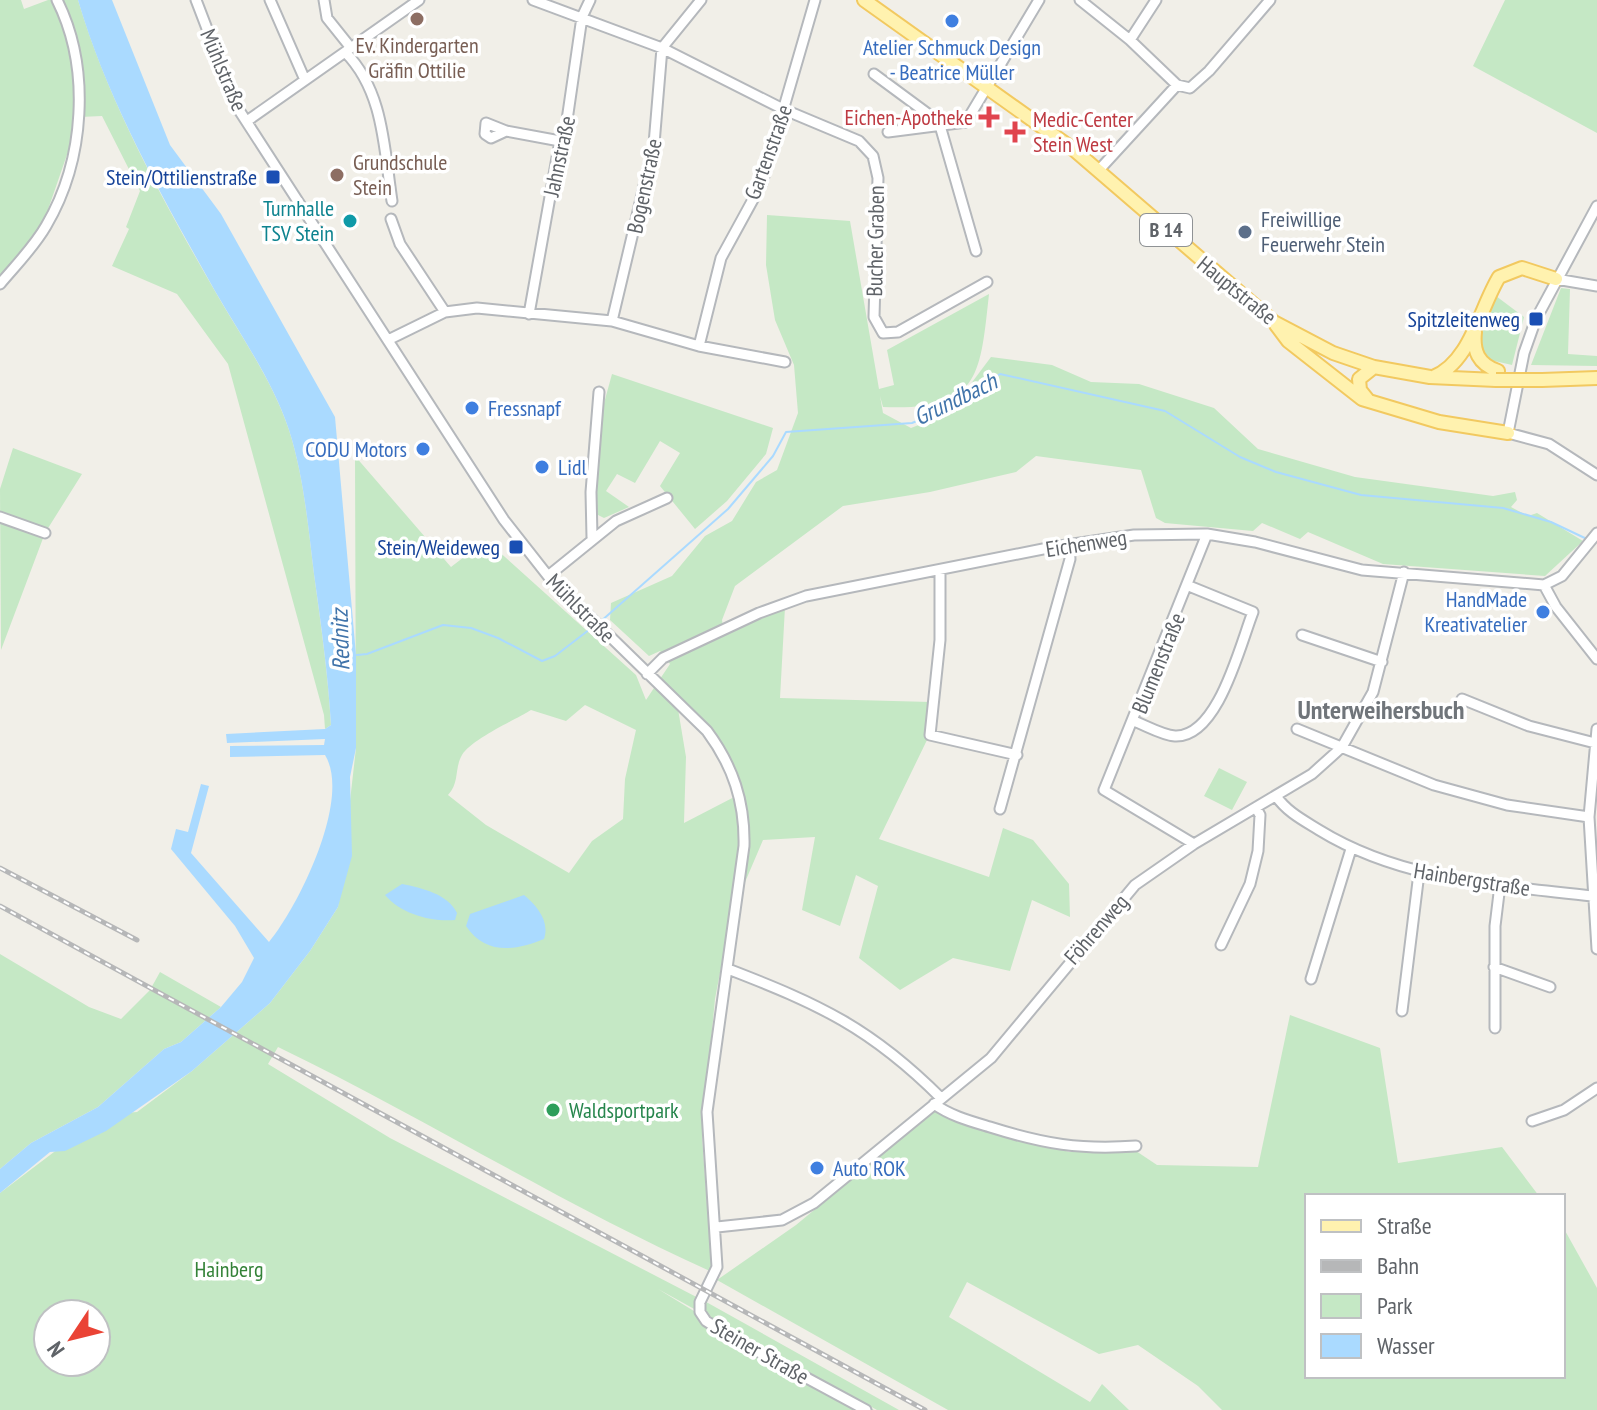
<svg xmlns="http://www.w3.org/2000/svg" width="1597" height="1410" viewBox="0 0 1597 1410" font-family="'PT Sans Narrow',sans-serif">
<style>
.green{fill:#c5e8c5;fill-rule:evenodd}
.water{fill:#aadaff}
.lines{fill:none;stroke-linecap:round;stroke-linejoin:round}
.stream{stroke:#aadaff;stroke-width:2}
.minor-casing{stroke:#b5b8bc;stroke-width:13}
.major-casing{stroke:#f2c960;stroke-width:16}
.minor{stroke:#fff;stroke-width:9}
.major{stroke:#fff2af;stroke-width:12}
.rail-casing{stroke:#b6b7b8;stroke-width:5}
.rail{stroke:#fff;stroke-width:2;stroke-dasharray:6;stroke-linecap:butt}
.major-bridge-casing{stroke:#f2c960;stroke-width:16;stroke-linecap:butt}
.major-bridge{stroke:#fff2af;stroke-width:12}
.education-dot{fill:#8d6e63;stroke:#fff;stroke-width:3}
.shop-dot{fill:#3f7fe0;stroke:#fff;stroke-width:3}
.health-dot{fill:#e0444e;stroke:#fff;stroke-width:3}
.transit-dot{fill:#1a4fb4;stroke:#fff;stroke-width:3}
.culture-dot{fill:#0f9aa8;stroke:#fff;stroke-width:3}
.service-dot{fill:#5c6f8a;stroke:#fff;stroke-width:3}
.leisure-dot{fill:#2e9e5b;stroke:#fff;stroke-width:3}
.labels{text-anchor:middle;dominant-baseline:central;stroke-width:7;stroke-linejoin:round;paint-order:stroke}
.shield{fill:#fff;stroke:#8f9295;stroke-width:2}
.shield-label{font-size:20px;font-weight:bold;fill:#5f6368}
.education-label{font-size:22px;fill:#785e54;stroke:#fff}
.shop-label{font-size:22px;fill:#366cbe;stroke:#fff;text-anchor:start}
.street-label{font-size:22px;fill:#5f6368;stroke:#fff}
.health-label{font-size:22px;fill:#be3a42;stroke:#fff;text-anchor:end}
.transit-label{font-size:22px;fill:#164399;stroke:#fff;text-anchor:end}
.culture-label{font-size:22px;fill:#0d838f;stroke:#fff;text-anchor:end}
.service-label{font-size:22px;fill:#4e5e75;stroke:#fff;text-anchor:start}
.leisure-label{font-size:22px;fill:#27864d;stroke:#fff;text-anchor:start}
.park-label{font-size:22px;fill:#348238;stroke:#fff}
.water-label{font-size:24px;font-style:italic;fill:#4174aa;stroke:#fff}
.quarter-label{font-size:26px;font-weight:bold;fill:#70757a;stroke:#fff}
</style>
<rect width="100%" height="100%" fill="#f1efe8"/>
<path class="green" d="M0,0H21L24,9L48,0H78C108,101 160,195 212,286C238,332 272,379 289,430C304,477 308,526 314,574C321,625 328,674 331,725L325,729L324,715L228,364L177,294L112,266L129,229L126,227L140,191L102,116L80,117L42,227L0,278Z
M1505,0H1597V133L1473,66Z
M767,215L850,221L879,389L894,385L887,350L989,294C980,376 980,411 883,407L880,396L883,413L911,428L949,413L991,357L1052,365L1091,382L1139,384L1214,408L1258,449L1355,477L1493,496L1515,492L1517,500L1511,507L1528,516L1537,513L1583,541L1545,576L1383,564L1308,532L1300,539L1262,523L1253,531L1165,523L1156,518L1141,470L1036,456L1016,472L930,492L843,506L735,586L722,620L724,633L785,607L780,698L931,702L927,740L879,839L989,877L1003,828L1033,840L1069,884L1070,917L1032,900L1010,971L953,958L900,990L859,958L878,886L856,875L840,926L802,910L815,837L763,840L731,915L715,999L702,1137L712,1272C563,1205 425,1118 278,1047L268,1064L390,1138L708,1303L899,1410H877L658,1289L738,1338L874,1410H0V1193L83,1130L114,1114L137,1112L192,1071L270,1003L310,951L338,907L356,748L355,456L451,567L486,540L636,675L646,700L670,664L660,651L649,656L610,620L611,603L672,576L705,536L732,521L756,482L777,470L798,413L794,365L775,320L766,265ZM585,705L636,730L625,779L623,819L592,841L569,873L486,825L448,795C460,782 454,769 462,755C472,739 515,720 531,710L566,721ZM678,709L707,733L740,794L684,823L686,757ZM48,1314H96V1362H48Z
M1561,288L1570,289L1568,354L1597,356V366L1531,365Z
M1496,296L1524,317L1512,365L1486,359L1479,338Z
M612,374L773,428L766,454L727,501L695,529L660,486L680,453L660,441L635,483L617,474L606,491L629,507L604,518L596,514L598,425Z
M13,448L82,474L45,533L1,650L0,489Z
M1219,768L1247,782L1232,810L1204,796Z
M0,954L89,1007L121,1019L150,990L160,972L221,1007L181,1042L164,1049L98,1107L31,1143L0,1169Z
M1290,1015L1380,1048L1398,1163L1502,1147L1539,1196H1307V1376H1563V1227L1597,1288V1410H1222L1198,1386L1138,1345L1099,1354L967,1282L949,1317L1090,1402L1102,1384L1129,1410H948L717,1280L796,1225L934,1111L1018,1140L1070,1152L1133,1149L1157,1165L1258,1167Z"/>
<path class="water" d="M78,0H112L170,145L221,214L335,417L356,655V748L350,777L352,856L338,907L310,951L270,1003L192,1071L106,1131L65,1151L50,1152L0,1193V1169L31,1143L98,1107L164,1049L181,1042L221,1007L242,982L254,958L235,926L171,849L176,829L188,832L201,784L209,786L191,853L269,942C298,907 352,799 325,755L230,757V746L324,745L325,739L227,743L226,734L325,729L331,725C328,674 321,624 314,574C308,526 304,477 289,430C273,381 241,336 215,291C163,198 108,103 78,0Z
M402,884C422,888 448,894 457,913L455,920C431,922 401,914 385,895Z
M524,895C537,906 550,921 544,939C515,951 485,955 466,926L470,914Z"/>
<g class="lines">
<path class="stream" d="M600,622L728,509L773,456L786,432L912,423L946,409L1000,374L1165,411L1240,457L1276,472L1361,495L1503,508L1551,522L1589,540
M357,655L367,654L443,625L471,628L498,638L542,661L555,656L594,626"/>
<defs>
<path id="minor" d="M196,0L237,107L504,520L548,576L707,731C733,766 745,802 744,846L707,1112L717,1267L700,1302V1312L706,1321L731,1337L866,1410
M270,0L305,80
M324,0L327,18L351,48
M533,0L662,48L785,110L859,141L873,156L878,178L874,317L883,333L898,332L987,282
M1080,0L1130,40L1177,85L1190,88L1209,71L1270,0
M1130,40L1156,0
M345,52C384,91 384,149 392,201
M874,74L939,122L976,251
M247,121L419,0
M506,131L491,138L485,134L486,123L506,131L560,141
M888,132L966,122L1039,0
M1099,170L1177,85
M1597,206L1536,319L1524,353L1508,433L1549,444L1597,475
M391,219L400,244L445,312
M1556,279L1597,286
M0,284C16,265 34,247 46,226C85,160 91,68 57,0
M529,314L560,141L566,127L582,17L590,0
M612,321L654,144L662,48L701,0
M390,339L445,312L477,308L612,321L699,346L785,362
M699,346L721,258L762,183L815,0
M0,517L45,533
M592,537L591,492L599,392
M940,571V640L930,735L1017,755
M548,576L616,521L667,498
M1544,585L1556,607L1597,659
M1544,585L1562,576L1597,533
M1302,635L1382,662
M647,674L663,658L759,613L806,596L1053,547L1134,535L1207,534L1255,542L1362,570L1544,585
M1462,699L1529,726L1595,743
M1134,721C1147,726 1162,735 1175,736C1218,738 1240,645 1253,612L1189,586
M1297,729L1434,785L1507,805L1589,817
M1597,729L1589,817L1597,949
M1276,796C1287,812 1303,820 1319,830C1402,881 1498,885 1592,896
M1000,809L1070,559L1069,544
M1194,844L1104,790L1207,534
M1221,945L1250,884L1258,851L1260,815L1256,808
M1494,967L1550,987
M728,969C819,1004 871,1028 941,1098
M1311,979L1351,849
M1402,1011L1419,873
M1495,1028V926L1500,885
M934,1104C951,1116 970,1121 990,1127C1044,1144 1080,1150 1136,1146
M1532,1121L1564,1110L1597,1088
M717,1227L782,1220L814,1203L991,1058L1135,885L1194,844L1312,774L1342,747L1373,692L1404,572"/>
<path id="major" d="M864,0L1073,149L1274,322L1333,353L1374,367L1430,377L1496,380
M1276,325L1288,341L1362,399L1439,422L1508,433
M1475,332C1473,351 1478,364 1498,371
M1433,377C1470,363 1480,308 1499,277L1522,268L1556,279
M1542,380L1597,378
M1368,400L1360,390L1359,379L1374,367"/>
</defs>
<use href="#minor" class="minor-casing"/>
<use href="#major" class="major-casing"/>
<use href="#minor" class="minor"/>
<use href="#major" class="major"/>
<defs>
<path id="rail" d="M0,868L137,940
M0,906L925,1410"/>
</defs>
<use href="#rail" class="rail-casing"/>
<use href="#rail" class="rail"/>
<defs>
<path id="major-bridge" d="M1496,380H1542"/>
</defs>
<use href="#major-bridge" class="major-bridge-casing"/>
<use href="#major-bridge" class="major-bridge"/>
</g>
<g class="education-dot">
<circle cx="417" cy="19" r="8"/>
<circle cx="337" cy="175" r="8"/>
</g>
<g class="shop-dot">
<circle cx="952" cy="21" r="8"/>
<circle cx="472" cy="408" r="8"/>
<circle cx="423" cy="449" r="8"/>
<circle cx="542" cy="467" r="8"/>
<circle cx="1543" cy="612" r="8"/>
<circle cx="817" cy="1168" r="8"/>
</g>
<g class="health-dot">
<path d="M985 105h8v8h8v8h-8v8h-8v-8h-8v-8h8z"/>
<path d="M1011 120h8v8h8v8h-8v8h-8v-8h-8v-8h8z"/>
</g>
<g class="transit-dot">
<rect x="265" y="169" width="16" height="16" rx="4"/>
<rect x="1528" y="311" width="16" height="16" rx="4"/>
<rect x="508" y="539" width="16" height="16" rx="4"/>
</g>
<circle class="culture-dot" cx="350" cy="221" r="8"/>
<circle class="service-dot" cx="1245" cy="232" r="8"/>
<circle class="leisure-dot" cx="553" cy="1110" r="8"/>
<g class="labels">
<rect class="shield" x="1140" y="214" width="52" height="32" rx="6"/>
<g class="shield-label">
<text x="1166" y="230">B 14</text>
</g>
<g class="education-label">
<text x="417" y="45">Ev. Kindergarten<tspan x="417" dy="25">Gräfin Ottilie</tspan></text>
<text x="353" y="162" text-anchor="start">Grundschule<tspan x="353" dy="25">Stein</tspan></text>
</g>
<g class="shop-label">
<text x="952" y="47" text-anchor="middle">Atelier Schmuck Design<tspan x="952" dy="25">- Beatrice Müller</tspan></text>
<text x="488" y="408">Fressnapf</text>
<text x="407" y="449" text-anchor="end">CODU Motors</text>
<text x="558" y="467">Lidl</text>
<text x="1527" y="599" text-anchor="end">HandMade<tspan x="1527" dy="25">Kreativatelier</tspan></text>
<text x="833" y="1168">Auto ROK</text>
</g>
<g class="street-label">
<text transform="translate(224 70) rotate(67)">Mühlstraße</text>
<text transform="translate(768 152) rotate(-70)">Gartenstraße</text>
<text transform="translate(559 156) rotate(-78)">Jahnstraße</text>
<text transform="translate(644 186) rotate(-78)">Bogenstraße</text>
<text transform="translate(875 241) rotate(-89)">Bucher Graben</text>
<text transform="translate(1237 290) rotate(39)">Hauptstraße</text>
<text transform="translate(1086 543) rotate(-9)">Eichenweg</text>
<text transform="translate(581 608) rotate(45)">Mühlstraße</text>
<text transform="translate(1158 663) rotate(-68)">Blumenstraße</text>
<text transform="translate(1472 879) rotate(9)">Hainbergstraße</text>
<text transform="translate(1096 929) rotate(-49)">Föhrenweg</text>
<text transform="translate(760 1351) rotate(30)">Steiner Straße</text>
</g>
<g class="health-label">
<text x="973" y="117">Eichen-Apotheke</text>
<text x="1033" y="119" text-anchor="start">Medic-Center<tspan x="1033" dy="25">Stein West</tspan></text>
</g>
<g class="transit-label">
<text x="257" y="177">Stein/Ottilienstraße</text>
<text x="1520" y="319">Spitzleitenweg</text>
<text x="500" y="547">Stein/Weideweg</text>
</g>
<g class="culture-label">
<text x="334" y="208">Turnhalle<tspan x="334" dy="25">TSV Stein</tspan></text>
</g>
<g class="service-label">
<text x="1261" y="219">Freiwillige<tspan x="1261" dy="25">Feuerwehr Stein</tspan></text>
</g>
<g class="leisure-label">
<text x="569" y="1110">Waldsportpark</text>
</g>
<g class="park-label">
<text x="229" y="1269">Hainberg</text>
</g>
<g class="water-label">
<text transform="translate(955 399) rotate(-26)">Grundbach</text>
<text transform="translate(340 640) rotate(-92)">Rednitz</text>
</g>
<g class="quarter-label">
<text x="1381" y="709">Unterweihersbuch</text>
</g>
</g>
<rect x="1305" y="1194" width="260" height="184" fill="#ffffff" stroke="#bfc1c3" stroke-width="2"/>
<rect x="1321" y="1220" width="40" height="12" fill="#fff2af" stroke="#bfc1c3" stroke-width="2"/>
<text x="1377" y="1234" font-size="24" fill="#5f6368">Straße</text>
<rect x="1321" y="1260" width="40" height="12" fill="#b6b7b8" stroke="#bfc1c3" stroke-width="2"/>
<text x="1377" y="1274" font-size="24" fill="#5f6368">Bahn</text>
<rect x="1321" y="1294" width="40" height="24" fill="#c5e8c5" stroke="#bfc1c3" stroke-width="2"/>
<text x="1377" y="1314" font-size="24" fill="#5f6368">Park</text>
<rect x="1321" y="1334" width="40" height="24" fill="#aadaff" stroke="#bfc1c3" stroke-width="2"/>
<text x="1377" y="1354" font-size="24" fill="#5f6368">Wasser</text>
<g transform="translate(72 1338) rotate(235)"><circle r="38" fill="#ffffff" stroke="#bfc1c3" stroke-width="2"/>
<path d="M0-6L14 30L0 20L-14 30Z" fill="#ea4335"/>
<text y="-12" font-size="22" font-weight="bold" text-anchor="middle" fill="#5f6368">N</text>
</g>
</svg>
